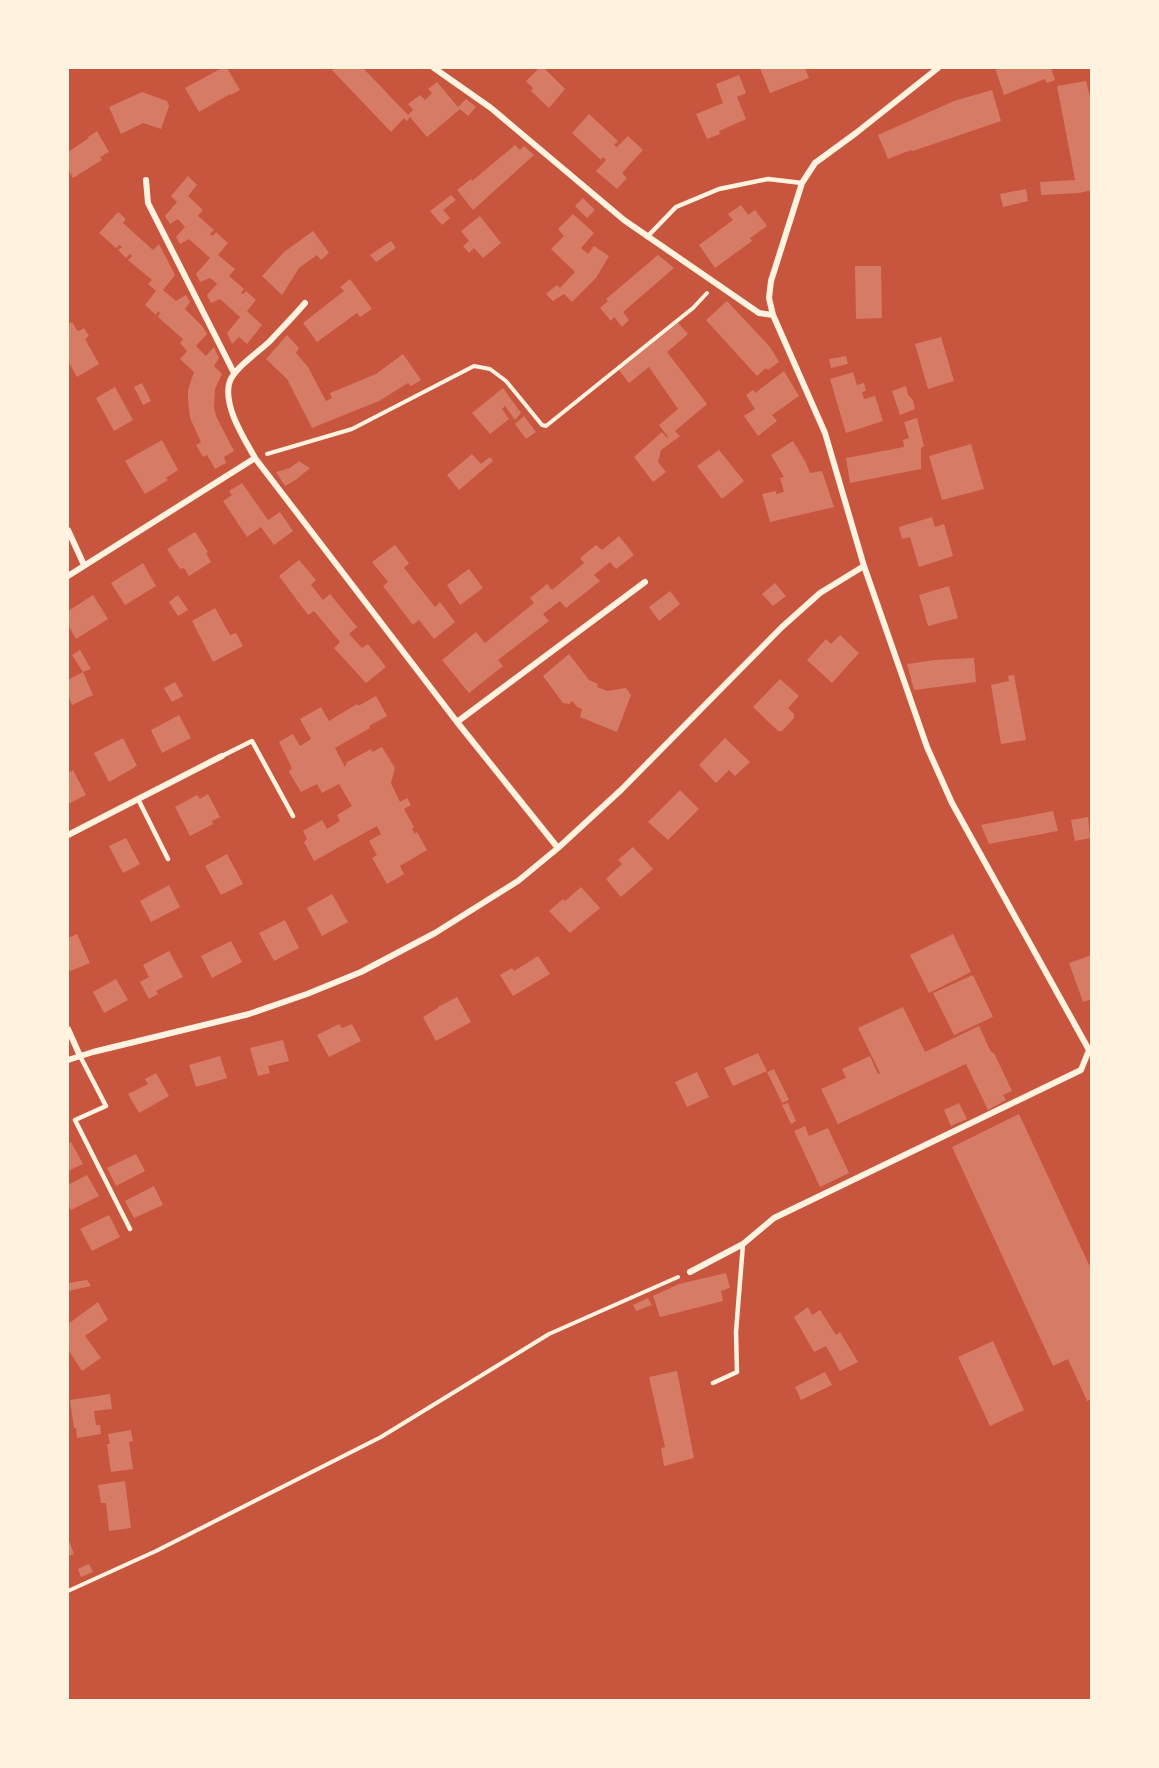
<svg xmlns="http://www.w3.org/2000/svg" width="1159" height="1768" viewBox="0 0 1159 1768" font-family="'Exo 2',sans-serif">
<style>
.building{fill:#d67c66}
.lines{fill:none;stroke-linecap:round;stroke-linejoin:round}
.path{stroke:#fff3e0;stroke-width:4}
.service{stroke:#fff3e0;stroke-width:4.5}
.minor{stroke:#fff3e0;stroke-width:6}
</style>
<rect width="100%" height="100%" fill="#c8553d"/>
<path class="building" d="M222,68H227L240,90L231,95L230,94L199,112L185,88Z
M334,68H363L408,115L413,110L408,104L420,95L425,100L432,93L428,89L437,82L458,107L466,99L476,107L468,116L460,109L427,137L410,117L407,121L404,118L391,132L332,70Z
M539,68H544L565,89L549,108L531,91L533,88L526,81Z
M760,68H805L809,78L770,93Z
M995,68H1051L1055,80L1047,83L1045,79L1004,95Z
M739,75L746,93L737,97L746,119L719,131L720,134L707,139L696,114L723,103L716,84Z
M1086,81L1092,105V190L1079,193L1041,195L1040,182L1075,180L1057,86Z
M992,90L1001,121L913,151L911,150L888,159L878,135L954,101Z
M142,92L167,101L169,106L161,129L143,123L121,134L109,107Z
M589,114L618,141L614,145L617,147L628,136L643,150L622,173L627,178L617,189L596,171L606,160L603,157L601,160L572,133Z
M97,131L109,152L100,157L102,160L73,178L68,169V152L89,138L88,137Z
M515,145L520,150L524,146L534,155L473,210L457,190L471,179L472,181Z
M188,176L197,185L188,196L203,210L198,216L214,230L210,234L213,236L216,232L228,243L218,255L235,269L229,276L244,289L241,293L243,294L246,291L256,300L247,311L262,325L247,344L239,337L232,344L227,333L240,317L220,299L211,303L207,295L217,284L210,278L200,282L196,274L210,258L189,239L180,244L176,237L185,227L178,219L170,224L165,216L177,202L171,196Z
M1026,189L1028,201L1003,207L1000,194Z
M451,195L456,200L443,210L450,218L442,225L430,211Z
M583,198L595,210L587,218L575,206Z
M741,205L748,215L755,210L767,226L750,238L752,241L715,268L699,245L733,220L728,214Z
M118,212L126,219L123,223L153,250L159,244L175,275L163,290L176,301L186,295L190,302L185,309L202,326L207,334L196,346L206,356L214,347L219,358L214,366L222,374L215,389L214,407L216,416L234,451L224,457L226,463L215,469L207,455L203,457L196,445L201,442L190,418L188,400V390L194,372L180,359L187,351L180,343L183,339L158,317L160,313L158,311L156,315L145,305L156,291L148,284L152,280L128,260L132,256L130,254L126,258L118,250L122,247L119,245L116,248L99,233Z
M573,214L594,233L581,248L588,254L594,246L609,256L596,278L572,302L564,294L553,301L546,294L557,285L560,288L575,272L551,249L564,236L558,229Z
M480,216L501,243L483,258L474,248L469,253L463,246L469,241L461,231Z
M313,231L329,253L321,260L317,255L299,268L282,295L262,276L284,252Z
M391,241L396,248L376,262L370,255Z
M658,255L674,268L623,312L629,320L622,327L614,317L611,321L600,308L608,301L606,299Z
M855,266H881L882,318L856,319Z
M350,279L372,309L360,317L357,313L317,342L303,323L344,291L340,287Z
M727,301L770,347L779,362L768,370L766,368L757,376L706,320Z
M72,322L77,330L79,331L84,328L89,336L85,339L99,364L77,377L68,361V324Z
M678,323L688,334L667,352L707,404L675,431L680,436L661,450L658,462L666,472L653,482L634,457L662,432L667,438L668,437L659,425L678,409L649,367L629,383L619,370Z
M287,335L299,348L296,353L308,367L326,401L332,398L330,393L376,374L403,354L421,380L411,386L408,383L379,401L312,428L287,379L266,359Z
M941,337L954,381L928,389L915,344Z
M846,356L848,364L831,368L829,359Z
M784,371L799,396L772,415L777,421L758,436L744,416L755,409L746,395L753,390L755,393Z
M853,372L857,385L864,383L866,391L862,392L864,399L875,396L883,421L846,433L830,379Z
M142,383L151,401L143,405L134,387Z
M906,386L908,395L913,400L915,409L900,415L892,391Z
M115,387L133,420L114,431L96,398Z
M503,388L521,413L515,420L505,406L502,409L509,419L490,434L472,413Z
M524,416L536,432L526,439L515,424Z
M917,418L924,446L921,448V469L850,483L846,458L904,447L903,440L909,438L904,422Z
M162,440L178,470L166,478L168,480L145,494L125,461Z
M793,441L806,463L810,473L822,471L834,507L770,522L762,494L776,491V494L784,492L780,478L784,477L771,455Z
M971,444L984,489L942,500L929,456Z
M719,450L744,481L722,499L697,466Z
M472,454L481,464L490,457L493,461L459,490L447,475Z
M299,461L310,468L297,479L285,486L276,472L290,468Z
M242,483L268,520L280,512L293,531L274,545L261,527L247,537L223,501L232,495L229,491Z
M932,517L935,527L944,524L953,556L919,567L910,537L902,539L899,527Z
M195,532L208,552L206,553L211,562L189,576L184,568L180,569L167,549Z
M619,536L634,555L616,569L610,562L594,575L600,581L566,608L560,601L543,614L549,621L498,660L503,666L469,693L442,660L476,632L485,643L534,603L530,598L547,584L552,590L584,563L580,558L596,545L602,550Z
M395,545L409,563L404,568L435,607L440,602L455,622L434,639L419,620L413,625L383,586L388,582L372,562Z
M299,560L316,580L311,585L323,600L330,594L357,627L349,634L362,648L368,644L386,667L366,683L334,648L340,642L314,611L308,615L279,576Z
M143,563L156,586L125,605L111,583Z
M469,569L483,588L460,605L447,585Z
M775,583L786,596L773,606L762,594Z
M949,586L958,618L928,626L919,595Z
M670,591L680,604L659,621L649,607Z
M93,595L108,619L76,639L68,625V611Z
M178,595L188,610L178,616L169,602Z
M215,608L230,635L236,633L243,646L213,662L192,621Z
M840,635L859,653L832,683L807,660L826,639L831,644Z
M80,650L91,669L83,672L72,655Z
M569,654L589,680L598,684L597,687L607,691L626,688L631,695L617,732L580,717L582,709L577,707L572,701L569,704L563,703L543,676Z
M974,658L976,682L914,690L907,664L935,660Z
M83,672L93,695L72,705L68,695V680Z
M1014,675L1026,740L1001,744L991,685L1009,681L1008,676Z
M780,679L799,696L788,708L794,714V718L782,731H778L753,707Z
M175,682L183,696L172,702L164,688Z
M376,696L387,716L369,726L370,728L335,748L345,767L347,762L371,749L372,752L382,747L395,768L391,783L400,802L407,798L411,805L404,809L414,827L412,829L415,834L417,832L427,850L400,866L404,874L387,884L372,858L377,855L369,841L381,834L377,826L314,861L304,842L307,839L303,831L322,820L327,829L340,821L337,815L352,806L339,784L322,793L317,784L301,792L289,772L292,768L279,742L293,734L300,746L311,739L300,719L321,707L329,721L357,704L358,706Z
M179,715L191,738L162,753L151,730Z
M123,738L137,766L109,782L94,753Z
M725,738L750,762L735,776L729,770L716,783L699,765Z
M73,770L86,795L68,804V773Z
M680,790L699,809L668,840L648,822Z
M208,794L220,817L212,821L213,824L190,836L175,807L197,795L200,799Z
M1053,811L1058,831L989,844L981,825Z
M1088,817L1090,838L1075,841L1071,820Z
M126,838L140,864L123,873L109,846Z
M633,847L653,869L621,897L606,879L622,864L618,860Z
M227,854L243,884L221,895L205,866Z
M169,885L180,907L151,922L140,901Z
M581,887L600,908L570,933L549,911L563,899L565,901Z
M332,894L348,922L322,936L307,908Z
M285,920L299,948L274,961L259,933Z
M77,934L90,963L70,971L68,966V938Z
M953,934L971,972L929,993L910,955Z
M231,941L242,962L212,978L201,956Z
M169,951L183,977L156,991L158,994L149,999L140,982L149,977L143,965Z
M1092,955V999L1083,1002L1069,963Z
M538,956L550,974L513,996L500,975L512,968L514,971Z
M973,975L993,1017L954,1035L933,993Z
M116,979L128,1000L104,1013L93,992Z
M457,997L471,1022L436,1041L423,1017L438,1008V1007Z
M903,1007L925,1052L979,1026L991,1052L994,1053L1012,1091L1003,1095L1006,1100L988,1110L966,1064L838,1124L821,1089L846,1078L842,1069L870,1056L878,1074L880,1073L858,1028Z
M339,1024L342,1028L352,1024L361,1041L329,1057L317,1035Z
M283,1040L289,1061L268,1066L270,1073L258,1076L250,1048Z
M758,1053L767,1071L733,1086L724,1068Z
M220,1056L227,1078L196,1087L189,1065Z
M774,1069L789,1100L782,1103L767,1072Z
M697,1072L709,1097L687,1107L675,1082Z
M156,1073L169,1096L139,1113L128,1094L148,1084L145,1079Z
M788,1103L796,1121L791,1124L782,1105Z
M959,1103L967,1119L951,1126L944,1110Z
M1019,1114L1092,1271V1399L1087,1401L1068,1359L1053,1366L952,1147Z
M805,1126L809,1136L828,1128L849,1173L820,1187L794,1131Z
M71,1142L83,1164L68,1171V1144Z
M136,1154L145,1171L116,1186L107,1168Z
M87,1175L99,1196L71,1210L68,1204V1185Z
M154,1186L163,1205L134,1218L125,1201Z
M109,1215L120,1237L92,1251L80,1229Z
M726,1273L730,1288L721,1291L723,1301L660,1317L653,1296L679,1284Z
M87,1280L91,1286L68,1291V1283Z
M648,1298L652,1305L636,1311L633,1305Z
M98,1302L108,1320L85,1336L101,1358L82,1371L68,1349V1324Z
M808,1307L812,1315L820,1310L836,1335L840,1332L858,1362L840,1371L826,1346L814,1352L794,1317Z
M993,1341L1024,1410L990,1426L958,1357Z
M677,1371L694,1458L664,1466L661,1448L665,1447L649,1377Z
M825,1372L832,1385L801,1400L795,1387Z
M110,1394L112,1409L94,1411L96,1425H100L101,1434L77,1438L76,1428H74L70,1400Z
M131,1430L133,1441L129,1442L133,1469L111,1472L107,1444H110L108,1434Z
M125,1481L131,1528L109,1531L106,1503H101L98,1485Z
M68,1538L74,1554L68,1556Z
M89,1564L93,1572L81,1577L78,1569Z"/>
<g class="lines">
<path class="path" d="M267,454L352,429L474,366L490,369L506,381L542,425L546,426L693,308L707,293
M68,1591L156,1551L381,1437L549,1334L678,1277"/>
<path class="service" d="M647,237L676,207L719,189L768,179L802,183
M222,756L252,741L293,816
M138,799L168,859
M80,1056L106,1106L75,1120L130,1229
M713,1383L737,1372L736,1332L743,1244"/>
<path class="minor" d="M434,68L491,108L624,220L759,313L773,315
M938,68L856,133L815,163L802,183L771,281L769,298L773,315L825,433L864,566L927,747L952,803L1089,1050
M146,180L148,203L234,373
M305,303C294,316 282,328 270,341C259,352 232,369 229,384C224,408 244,438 255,458L457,722L558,848
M68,530L84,565
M68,576L255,458
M457,722L645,582
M68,835L222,756
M68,1029L80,1056
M68,1060L93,1052L249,1014L307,994L361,972L435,933L518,881L558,848L621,790L782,627L820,593L864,566
M690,1272L743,1244L774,1218L1081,1070L1089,1050"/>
</g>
<rect width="1159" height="1768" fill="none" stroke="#fff3e0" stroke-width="138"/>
</svg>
